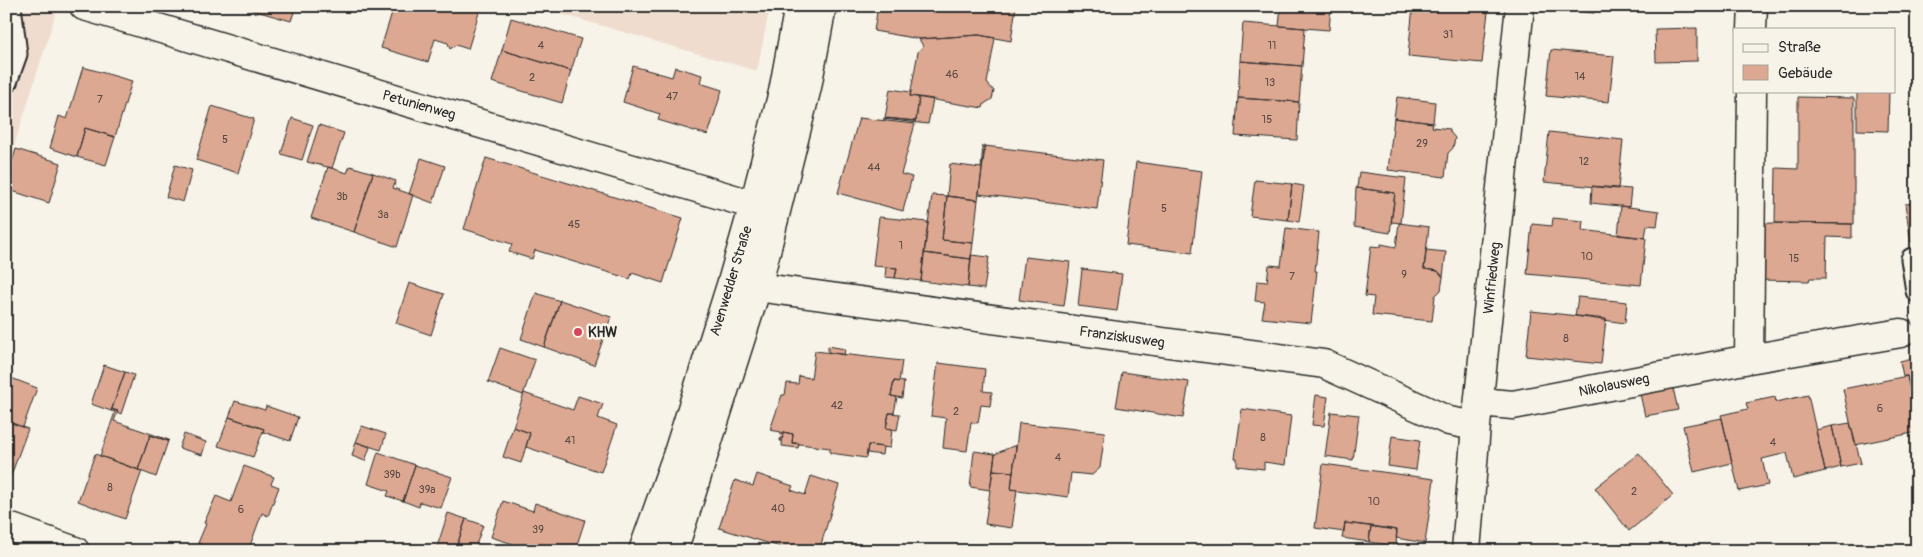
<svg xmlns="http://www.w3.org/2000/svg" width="1923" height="557" viewBox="0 0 1923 557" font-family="Pangolin,sans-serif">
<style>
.built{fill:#efdcce}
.building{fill:#dda891;stroke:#2b2b2b}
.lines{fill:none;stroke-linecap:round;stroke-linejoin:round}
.service-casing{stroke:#2b2b2b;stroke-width:25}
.minor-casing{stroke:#2b2b2b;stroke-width:31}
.secondary-casing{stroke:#2b2b2b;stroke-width:31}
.service{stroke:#f7f3e8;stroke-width:21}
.minor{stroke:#f7f3e8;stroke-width:28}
.secondary{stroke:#f7f3e8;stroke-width:28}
.poi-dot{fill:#d1495b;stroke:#f7f3e8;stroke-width:2}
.labels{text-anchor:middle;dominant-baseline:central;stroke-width:5;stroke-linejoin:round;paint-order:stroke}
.number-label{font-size:11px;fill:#584a44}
.street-label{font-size:14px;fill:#2b2b2b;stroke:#f7f3e8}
.poi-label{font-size:14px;font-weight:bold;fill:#2b2b2b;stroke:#f7f3e8;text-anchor:start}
</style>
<rect width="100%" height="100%" fill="#f7f3e8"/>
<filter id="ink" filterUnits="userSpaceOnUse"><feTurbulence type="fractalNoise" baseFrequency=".02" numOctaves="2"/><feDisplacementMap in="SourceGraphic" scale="10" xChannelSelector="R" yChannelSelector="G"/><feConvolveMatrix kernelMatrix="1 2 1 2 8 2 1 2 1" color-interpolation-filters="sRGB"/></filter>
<g filter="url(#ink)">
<path class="built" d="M6,6H58L6,172Z
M534,6H770L757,71Z"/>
<path class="building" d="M250,6H296L291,21L249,9Z
M394,6H481L468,49L456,45L450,49L448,43L435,39L428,62L381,48Z
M878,6H1016L1011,41L979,35L919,39L874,31Z
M1281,6H1331L1329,30L1279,26Z
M1413,6L1449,8V6H1471V10L1488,12L1482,63L1408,56Z
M1565,6H1595L1594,13L1565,10Z
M511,18L581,39L571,71L502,50Z
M1243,23L1305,28L1302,66L1240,61Z
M1697,28V61L1656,62L1655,29Z
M979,35L995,38L987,83L994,91L992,99L984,104L983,108L910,96L918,52L923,46L919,39Z
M502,50L571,71L562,103L492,82Z
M1551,50L1614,56L1609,102L1546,96Z
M1240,61L1302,66L1299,102L1238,98Z
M633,66L672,77L675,67L702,75L700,83L722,90L708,135L658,120L660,114L623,102Z
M83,67L132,81L115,137L85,128L77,157L50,148L59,116L67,119Z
M890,89L911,92L910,96L919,97L916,121L885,118Z
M1857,92H1889L1888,131L1857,130Z
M919,97L933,99L928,124L883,119L885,118L916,121Z
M1397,97L1435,102L1433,123L1394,118Z
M1798,97L1854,98V224L1775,223L1776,168L1798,169Z
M1238,98L1299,102L1297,140L1235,136Z
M212,106L254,119L238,173L196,160Z
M292,118L313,125L302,160L281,154Z
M859,118L915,124L901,174L912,177L903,211L838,193Z
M1394,118L1433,123L1432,127L1450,129V132L1455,138L1453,148L1448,153L1445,177L1388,170Z
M319,125L344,133L332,168L307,162Z
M85,128L115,137L106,165L77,157Z
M1549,132L1623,140L1618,189L1544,182Z
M983,145L985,146L978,200L947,196L950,164L981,168Z
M985,146L1103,160L1097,209L979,194Z
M16,149L61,163L49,203L6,189V181Z
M421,158L445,166L433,203L409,194Z
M486,158L683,218L663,283L632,273L630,279L535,250L532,259L509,252L512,244L464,229Z
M1136,162L1202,171L1192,253L1126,245Z
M175,165L192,170L183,202L166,197Z
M350,166L373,173L354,232L311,218L328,167L347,173Z
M1359,172L1406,178L1401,223L1391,222L1395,193L1357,188Z
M373,173L396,181L393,188L413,195L397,247L354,232Z
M1255,180L1292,184L1288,220L1250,216Z
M1292,184L1304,186L1299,222L1288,220Z
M1592,186L1631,189L1629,207L1591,203Z
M1356,188L1395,193L1390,233L1354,227Z
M932,195L947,196L942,240L973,243L971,259L924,253Z
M947,196L978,200L973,243L942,240Z
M1914,201H1917V241L1911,242L1905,204L1914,203Z
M1621,206L1659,211L1657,226L1647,225L1645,238L1618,235Z
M879,217L928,222L921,281L895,278L897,268L873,266Z
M1553,218L1583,221L1582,230L1646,238L1641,285L1527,274L1532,224L1552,226Z
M1399,223L1429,227L1424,269L1438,271L1443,277L1441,290L1435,296L1432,321L1372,315L1374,297L1365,296L1371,246L1381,247V244L1396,247Z
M1762,223L1852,224V238L1827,237L1826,278H1810L1809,281L1760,280Z
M1286,228L1319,232L1315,271H1317L1311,323L1262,318L1265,302L1255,301L1257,281L1267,282L1269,265L1281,266Z
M1426,250L1446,252L1443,277L1438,271L1424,269Z
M924,253L971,259L968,287L921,281Z
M971,255L989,257L984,289L968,287Z
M1025,257L1070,262L1064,306L1019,300Z
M886,267L897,268L895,278L885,277Z
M1082,269L1122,274L1117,311L1078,306Z
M409,283L444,294L431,335L396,323Z
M536,293L560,301L544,347L521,339Z
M1578,297L1627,302L1625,323L1575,316Z
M560,300L611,317L594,365L544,347Z
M1531,311L1606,319L1601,364L1526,356Z
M828,346L845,349L844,355L828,352Z
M500,348L535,360L523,395L488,382Z
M815,351L902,361L899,382L894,381L891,396L897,397L894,413H889L886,428L892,429L890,448L868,445L866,458L830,453V448L792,443L793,434L783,432L782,441H780L781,432L770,430L782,395H785L787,383L798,384L799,376L811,378Z
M1917,357V392L1911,393L1907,376H1903L1900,361Z
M938,363L985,369L983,391L992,392L990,406L981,405L978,423L971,422L967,451L943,448L946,418L931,416Z
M104,365L125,372L111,411L91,404Z
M125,372L134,375L121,414L112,409Z
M1122,372L1189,382L1183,418L1116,407Z
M6,376L37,388L23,427L6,421Z
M1907,376L1917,422V432L1855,445L1843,389Z
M894,381L904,382L902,398L891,396Z
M1673,388L1678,410L1645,416L1640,394Z
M524,393L573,410L578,396L603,404L598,418L617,425L601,472L526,447L530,433L513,427Z
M1316,395L1328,397L1324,426L1312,425Z
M1808,395L1825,471L1793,479L1787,453L1762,459L1768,485L1739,491L1721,415L1748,409L1746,403L1775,397L1776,402Z
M235,401L265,410L266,406L298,417L290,441L263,432L264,429L229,417Z
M112,409L118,411L114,421L169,440L168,441L150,435L138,470L100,456L115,412L111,411Z
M1242,409L1291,416L1285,465L1264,462V469L1237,466V458H1235Z
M1331,412L1359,415L1353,460L1325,456Z
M889,413L900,414L897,430L886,428Z
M229,417L264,429L253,457L218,446Z
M1722,418L1732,463L1694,472L1683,426Z
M6,421L28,429L10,478L6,477Z
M1019,423L1105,432L1100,468L1092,475L1071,473L1068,497L1011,489Z
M1850,423L1861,463L1841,467L1832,426Z
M362,426L386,434L381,450L356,442Z
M1832,426L1841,467L1825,471L1816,430Z
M513,427L530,433L521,463L503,457Z
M783,432L793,434L792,443H799L798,448L782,446Z
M184,434L206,442L202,455L179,448Z
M150,435L168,441L156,477L138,470Z
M1392,436L1420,440L1416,470L1388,466Z
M356,442L370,447L365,461L352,456Z
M868,445L883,447L882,455L867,453Z
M1013,446H1016L1013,472L993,470L995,454Z
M974,451L995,454L990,490L970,487Z
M378,452L415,465L403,501L387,496L389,491L368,484Z
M1639,453L1673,495L1629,531L1595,488Z
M95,454L142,471L125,519L78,501Z
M1323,464L1434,479L1425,543L1396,538L1397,530L1345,523L1344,532L1315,528Z
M415,465L452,477L441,508L420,502L419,507L403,501Z
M244,466L274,477L271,484L279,487L268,516L262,513L248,551H218L198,543L206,524L204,523L216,496L231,502Z
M993,470L1013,472L1011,489L1017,490L1012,528L985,524Z
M757,474L793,486L791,490L805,495L811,476L839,485L819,551H779L780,547L719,528L735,480L753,486Z
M503,501L533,511L535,503L585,520L575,551H535L491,537Z
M448,513L466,519L455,551H438L436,550Z
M466,519L483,525L474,551H455Z
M1345,523L1371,526L1369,542L1342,538Z
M1371,526L1397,530L1396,546L1369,542Z"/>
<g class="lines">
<defs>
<path id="service" d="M6,82L16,54L10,6
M1912,259L1917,291"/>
<path id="minor" d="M84,6L754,205
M1752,29L1753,6
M757,287L1324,364L1449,421L1476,426
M1749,359L1752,91
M1479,402L1513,405L1749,359L1901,333
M6,526L75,551
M1466,551L1476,426L1520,6"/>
<path id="secondary" d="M643,551L678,453L732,282L754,205L783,92L799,6
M673,551L757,287L807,87L822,6"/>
</defs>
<use href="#service" class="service-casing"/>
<use href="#minor" class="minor-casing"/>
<use href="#secondary" class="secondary-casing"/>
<use href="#service" class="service"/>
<use href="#minor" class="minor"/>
<use href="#secondary" class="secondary"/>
</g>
</g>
<circle class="poi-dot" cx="578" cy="332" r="5"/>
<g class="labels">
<g class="number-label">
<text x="1448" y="34">31</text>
<text x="541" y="45">4</text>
<text x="1272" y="45">11</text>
<text x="952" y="74">46</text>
<text x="1580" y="76">14</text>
<text x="532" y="77">2</text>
<text x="1270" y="82">13</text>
<text x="672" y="96">47</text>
<text x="100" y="99">7</text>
<text x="1267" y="119">15</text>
<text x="225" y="139">5</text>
<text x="1422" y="143">29</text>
<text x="1584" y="161">12</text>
<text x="874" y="167">44</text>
<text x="342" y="196">3b</text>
<text x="1164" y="208">5</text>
<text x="383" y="214">3a</text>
<text x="574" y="224">45</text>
<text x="901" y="245">1</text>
<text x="1587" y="256">10</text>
<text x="1794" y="258">15</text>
<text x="1404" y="274">9</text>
<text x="1292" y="276">7</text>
<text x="1566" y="338">8</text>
<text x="837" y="405">42</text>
<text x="1880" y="408">6</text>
<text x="956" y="411">2</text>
<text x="1263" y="437">8</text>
<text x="570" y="440">41</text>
<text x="1773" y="442">4</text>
<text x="1058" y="457">4</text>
<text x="392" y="474">39b</text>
<text x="110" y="487">8</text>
<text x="427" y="489">39a</text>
<text x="1634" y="491">2</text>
<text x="1374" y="501">10</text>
<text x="778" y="508">40</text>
<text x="241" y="509">6</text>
<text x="538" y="529">39</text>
</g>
<g class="street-label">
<text transform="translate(419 105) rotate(16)">Petunienweg</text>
<text transform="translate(1492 278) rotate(-84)">Winfriedweg</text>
<text transform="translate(731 281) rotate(-73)">Avenwedder Straße</text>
<text transform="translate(1122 337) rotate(8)">Franziskusweg</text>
<text transform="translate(1614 385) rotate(-11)">Nikolausweg</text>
</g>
<g class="poi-label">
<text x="588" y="332">KHW</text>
</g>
</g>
<rect width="1923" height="557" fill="none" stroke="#f7f3e8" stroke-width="25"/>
<rect x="12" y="12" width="1898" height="532" fill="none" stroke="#2b2b2b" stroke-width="2" filter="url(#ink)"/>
<rect x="1733" y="28" width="162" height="65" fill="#f7f3e8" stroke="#a5a39c"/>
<rect x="1743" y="44" width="25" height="8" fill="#f7f3e8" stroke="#a5a39c"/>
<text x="1778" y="52" font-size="15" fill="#2b2b2b">Straße</text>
<rect x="1743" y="65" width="25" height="15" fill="#dda891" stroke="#a5a39c"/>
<text x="1778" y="78" font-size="15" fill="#2b2b2b">Gebäude</text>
</svg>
